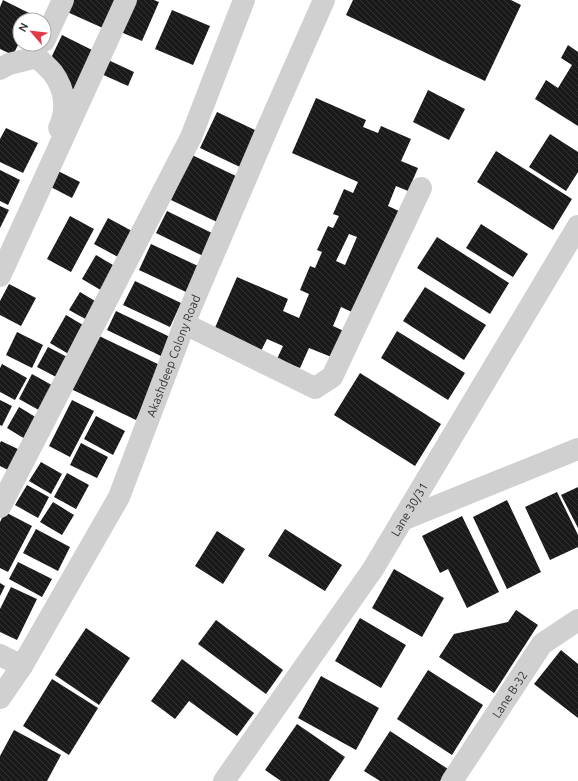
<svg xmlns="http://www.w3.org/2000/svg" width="578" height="781" viewBox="0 0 578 781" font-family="Ubuntu,sans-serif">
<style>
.building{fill:url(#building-back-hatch);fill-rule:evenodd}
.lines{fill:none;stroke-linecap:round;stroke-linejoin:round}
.minor{stroke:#d0d0d0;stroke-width:22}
.labels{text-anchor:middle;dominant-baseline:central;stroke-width:4;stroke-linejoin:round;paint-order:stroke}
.street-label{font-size:12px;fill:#333;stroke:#fff}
</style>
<defs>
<pattern id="building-back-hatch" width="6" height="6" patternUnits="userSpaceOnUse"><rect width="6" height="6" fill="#1a1a1a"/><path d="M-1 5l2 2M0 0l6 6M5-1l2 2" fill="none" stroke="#333"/></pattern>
</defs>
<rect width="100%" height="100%" fill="#fff"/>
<path class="building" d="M3,0L33,15L30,20H20V41L13,55L0,49V7Z
M70,0H119L105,29L65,11Z
M129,0H154L159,2L142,41L116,30Z
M353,0H511L521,5L485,81L346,15Z
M172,10L210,26L193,65L155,49Z
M62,35L94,51L75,91L68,89L52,56Z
M568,45L578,52V126L535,99L546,80L558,88L572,65L561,58Z
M106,59L134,72L128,86L99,73Z
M428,90L465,109L449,140L413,122Z
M316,98L366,120L363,127L378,133L381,126L411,139L401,161L418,168L408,191L396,186L388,206L399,211L354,313L341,307L333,326L346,332L334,358L309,348L300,368L277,359L283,346L267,339L261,351L214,330L237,277L288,299L283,311L299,318L309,294L300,290L310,266L315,268L322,252L317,250L328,226L333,228L339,216L333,214L344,189L353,193L358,182L292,153ZM349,234L357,237L345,265L336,261Z
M217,112L259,132L242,168L200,148Z
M6,128L38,143L23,173L0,162V139Z
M550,134L578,152V172L566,191L529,167Z
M496,151L572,199L553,230L477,182Z
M192,155L238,177L217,222L171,200Z
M54,169L80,182L72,198L47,185Z
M0,170L20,180L8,205L0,201Z
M0,206L9,210L0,228Z
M167,211L216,235L205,257L156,233Z
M70,216L94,229L71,272L47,259Z
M108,218L132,231L118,257L94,244Z
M481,224L528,254L513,277L466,248Z
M437,237L509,283L490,314L417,268Z
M151,244L198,266L186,292L139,270Z
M96,255L118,268L104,292L82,279Z
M135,281L181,303L170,327L123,305Z
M9,284L36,298L21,326L0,315V301Z
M425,287L486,325L464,360L403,321Z
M80,292L100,304L89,321L69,310Z
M116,311L170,337L161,356L107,330Z
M66,315L88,328L72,356L50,343Z
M397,331L465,373L448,400L381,358Z
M17,332L43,345L32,368L6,355Z
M97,335L162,366L136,420L71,389Z
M48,347L71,359L60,379L37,367Z
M2,364L27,378L15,400L0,392V368Z
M360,373L441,424L415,466L334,415Z
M32,374L57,388L44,413L19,399Z
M0,400L12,406L2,426L0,425Z
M72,400L94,411L70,457L49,446Z
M19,407L42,421L30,442L7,428Z
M96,416L125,431L113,455L84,439Z
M1,441L20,450L10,471L0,466V443Z
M81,443L108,457L97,478L70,465Z
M41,462L62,474L51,494L29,481Z
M67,473L89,485L76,509L54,497Z
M27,485L49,497L38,518L15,505Z
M578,487V528L561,495Z
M557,492L578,535V547L550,560L525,507Z
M507,500L541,572L507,589L473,517Z
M53,502L74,515L62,535L40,522Z
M5,512L32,526L8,572L0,568V522Z
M462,516L499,592L467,608L448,569L440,573L422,536Z
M36,529L70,547L58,571L23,553Z
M285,529L342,565L325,591L268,556Z
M217,531L245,549L223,584L195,566Z
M18,562L52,579L42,597L9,579Z
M394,569L444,598L422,637L372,608Z
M0,583L5,586L0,596Z
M11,587L37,599L17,640L0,632V609Z
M516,610L538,625L494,693L439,657L454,634L508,622Z
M360,618L406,645L381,688L335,661Z
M216,620L283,670L266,694L198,644Z
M86,628L130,658L99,705L55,675Z
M561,650L578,664V718L534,684Z
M182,659L254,713L237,736L189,701L175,719L151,701Z
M428,670L483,705L452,755L397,719Z
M321,676L379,708L356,750L298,718Z
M52,679L98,708L69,755L23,726Z
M297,724L345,757L329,781H281L265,770Z
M14,730L61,755L47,781H0V756Z
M390,731L448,769L440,781H380L364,771Z"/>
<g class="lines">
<g class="minor">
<path d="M44,41L63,0"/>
<path d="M37,57C42,62 48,67 53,73C65,90 68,109 59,128"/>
<path d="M0,69L9,64L37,57"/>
<path d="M0,276L126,0"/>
<path d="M185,324L315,388L332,377L421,188"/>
<path d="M0,507L191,137L244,0"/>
<path d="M402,520L578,449"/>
<path d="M0,655L22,666"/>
<path id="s1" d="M0,698L22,666L119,497L191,307L271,120L324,0"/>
<path id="s2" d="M224,781L373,569L578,226"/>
<path id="s3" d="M452,781L542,644L578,620"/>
</g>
</g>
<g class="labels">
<g class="street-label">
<text stroke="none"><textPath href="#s1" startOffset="385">Akashdeep Colony Road</textPath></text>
<text stroke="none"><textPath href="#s2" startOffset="329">Lane 30/31</textPath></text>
<text stroke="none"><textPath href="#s3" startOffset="104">Lane B-32</textPath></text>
</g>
</g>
<g transform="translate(32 32) rotate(298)"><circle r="19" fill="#ffffff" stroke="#adadad"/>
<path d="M0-3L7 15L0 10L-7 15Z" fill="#e63946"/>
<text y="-6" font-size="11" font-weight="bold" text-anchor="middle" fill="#333333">N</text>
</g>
</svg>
